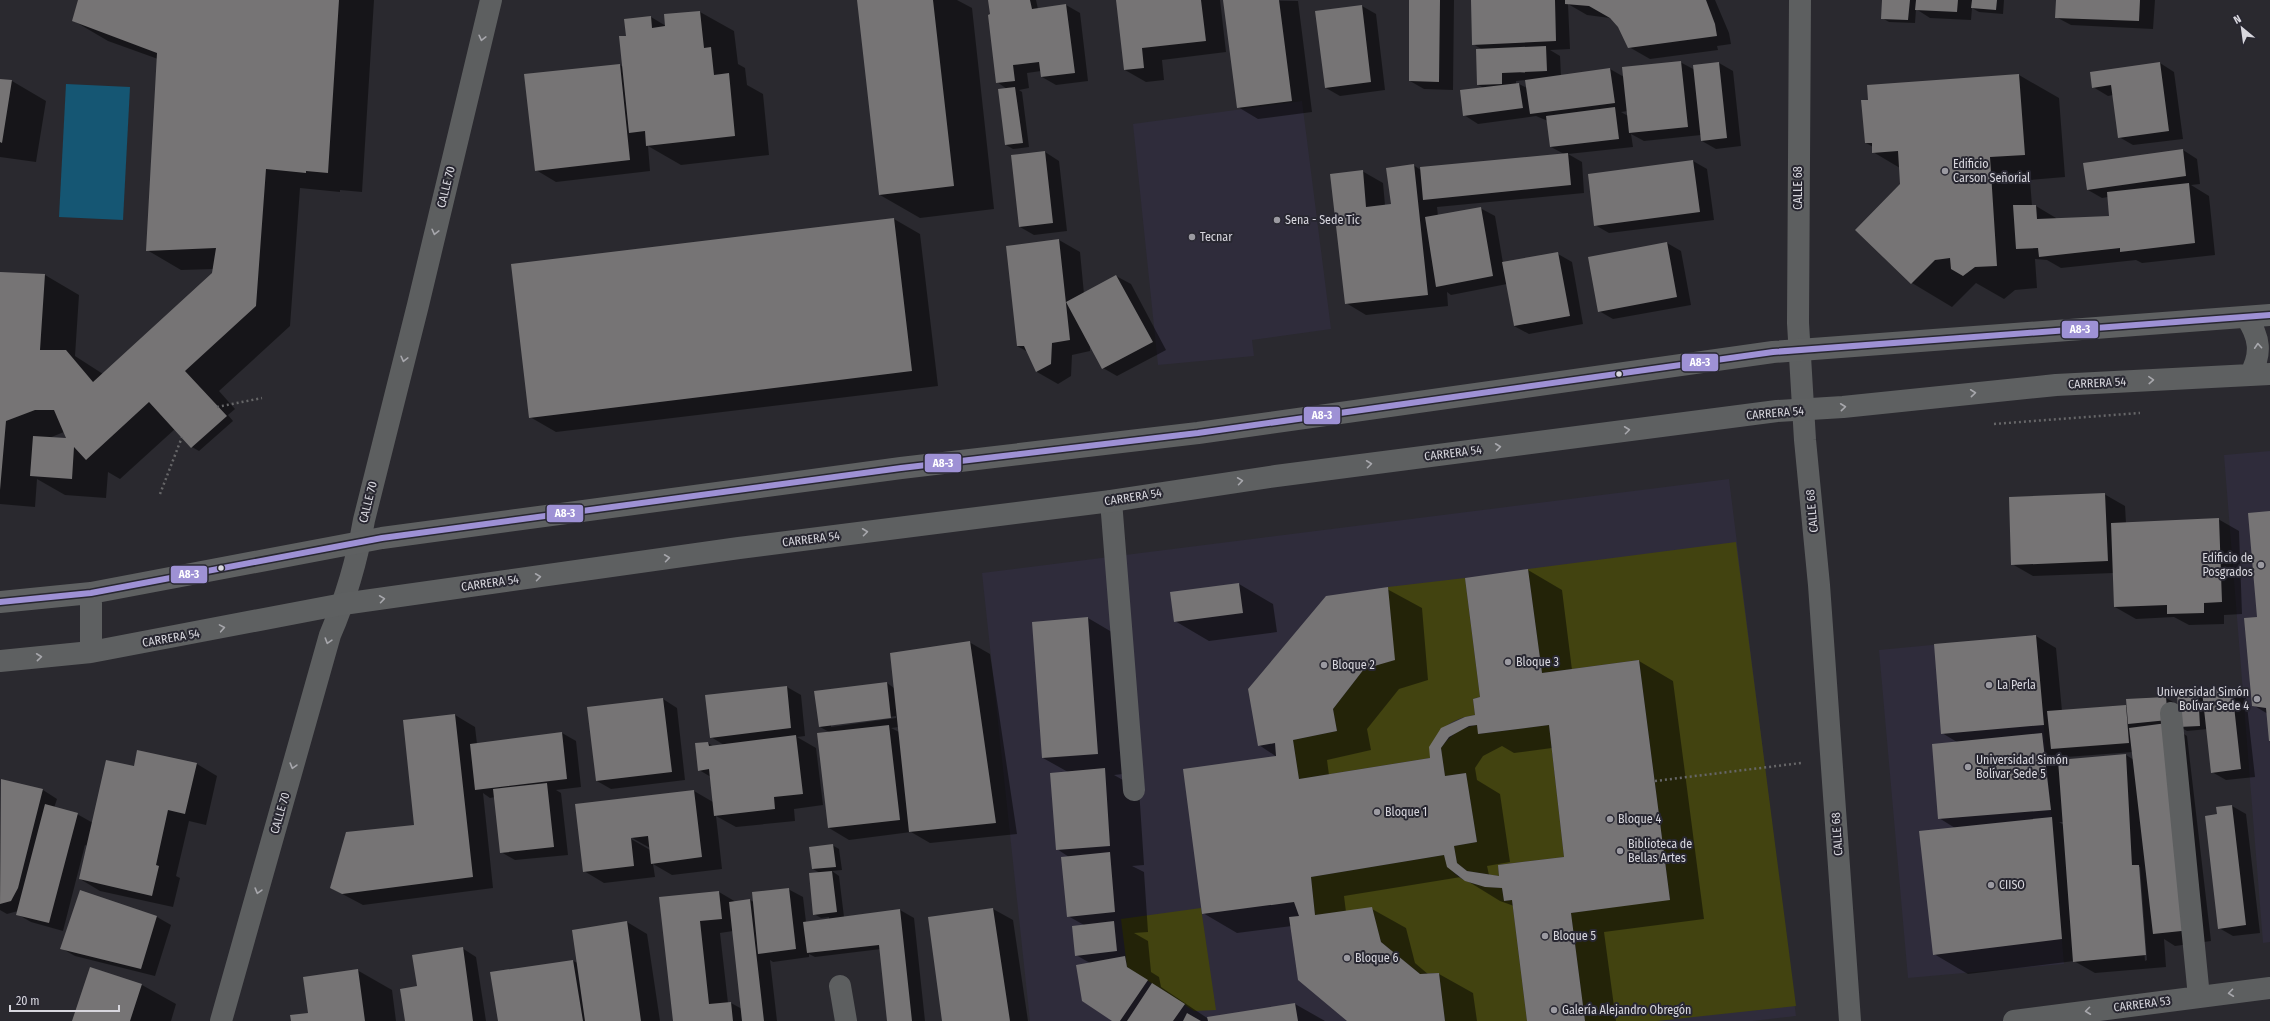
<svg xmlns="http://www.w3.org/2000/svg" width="2270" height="1021" viewBox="0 0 2270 1021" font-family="'Fira Sans Condensed',sans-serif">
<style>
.built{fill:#2f2c3b}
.green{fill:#424310}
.water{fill:#155673}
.shadow{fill:#0007;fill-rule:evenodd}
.building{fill:#767475;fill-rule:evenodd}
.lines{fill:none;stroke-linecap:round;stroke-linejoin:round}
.path{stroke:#666668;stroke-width:2.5;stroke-dasharray:2 3;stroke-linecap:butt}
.minor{stroke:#5d5f60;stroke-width:22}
.major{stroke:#5e6061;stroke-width:22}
.bus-1-casing{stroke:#282731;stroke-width:9}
.bus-1{stroke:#9e91d5;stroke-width:6}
.oneway{stroke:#a7a7ac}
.poi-dot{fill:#9b9aa1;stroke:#282731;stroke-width:1.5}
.bus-dot{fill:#d8d7de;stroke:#282731;stroke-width:1.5}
.labels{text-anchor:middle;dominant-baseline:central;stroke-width:4;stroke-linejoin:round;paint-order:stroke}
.poi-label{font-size:12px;fill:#d8d7de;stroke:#282731;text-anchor:start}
.street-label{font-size:12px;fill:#d8d7de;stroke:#282731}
.line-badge{stroke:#282731;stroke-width:1.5}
.badge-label{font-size:11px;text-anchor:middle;font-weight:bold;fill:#fff}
</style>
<rect width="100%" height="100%" fill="#2a292f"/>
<path class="built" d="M1302,101L1331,329L1252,340L1254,356L1158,365L1133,124Z
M2270,451V942L2263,943L2224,455Z
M1729,479L1796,1016L1753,1021H1030L982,573Z
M2036,635L2064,964L1908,978L1879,650Z"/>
<path class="green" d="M1736,542L1796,1006L1657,1021H1585L1571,913L1670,899L1639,660L1542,673L1528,569Z
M1465,578L1480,697L1473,699L1475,715C1452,718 1429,733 1430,758L1299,779L1293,740L1337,731L1333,709L1364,669L1394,660L1388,587Z
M1477,725L1479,734L1549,725L1564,857L1498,865L1499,876L1467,871L1457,863L1454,846L1477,842L1466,773L1445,776L1441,748C1450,735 1461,728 1477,725Z
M1444,855C1452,883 1477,886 1502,888L1504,901L1512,900L1527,1021H1445L1439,973L1420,974L1381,942L1372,908L1315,915L1311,877Z
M1201,908L1216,1010L1194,1011L1127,967L1121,919Z"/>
<path class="water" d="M66,84L130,87L123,220L59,217Z"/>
<path class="shadow" d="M79,0H374L362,192L340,190V192L300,188L290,326L219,391L235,409L228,415L233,421L199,451L192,447L175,429L120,479L108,472L106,498L65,495L37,479L35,507L0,504V273L45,275L79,295L75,356L103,374L213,273L214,269L181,270L147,250L158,59L108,41L74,21ZM64,432L67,439L49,438Z
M858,0H957L972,8L994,209L920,218L880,195Z
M989,0H1036L1038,9L1066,5L1080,13L1088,81L1056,85L1042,77L1041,71L1027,73L1029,88L1019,90L1022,92L1029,147L1013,149L1006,145L1007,89L997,82L993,15Z
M1117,0H1220L1226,52L1162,60L1164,80L1146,82L1125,70Z
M1224,0L1298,1L1312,112L1258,119L1238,107Z
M1410,0H1454L1453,90L1424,89L1410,81Z
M1472,0H1715L1729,33L1731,44L1717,46L1718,50L1650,59L1629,47L1619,26L1610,18L1587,15L1568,4L1570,49L1550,50L1560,56L1561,76L1610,69L1624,77L1680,62L1695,70L1694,66L1719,63L1733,71L1741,146L1716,149L1702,141L1701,135L1644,141L1631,134L1633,147L1568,154L1582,162L1584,193L1437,207L1438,216L1480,208L1495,216L1503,263L1558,254L1572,262L1583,324L1529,334L1514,326L1507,284L1451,295L1447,292L1448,306L1366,315L1346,303L1362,171L1383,183L1385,205H1392L1413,165L1421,170L1564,154L1551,147L1548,121L1536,116L1478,124L1464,115L1484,88L1478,85L1483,50L1473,44ZM1526,80L1527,88L1519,84H1516V81ZM1628,111V116L1621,112Z
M1883,0H2004L2003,14L1979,12L1972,8L1971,20L1930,18L1916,9L1915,23L1889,22L1882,18Z
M2057,0H2155L2153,29L2071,25L2056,17Z
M1362,6L1376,14L1385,90L1340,96L1326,88Z
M700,12L734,31L738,64L745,68L747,85L763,94L769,155L681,165L648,146L650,171L556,182L536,170L525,75L620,65L623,67L627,37L651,17L666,26L665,15Z
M2160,63L2174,72L2183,139L2133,145L2119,137L2113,95L2108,96L2093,87Z
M2019,75L2059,98L2065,177L2030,180L2032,206H2036L2056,218V220L2110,217L2108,197L2102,198L2088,190L2183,150L2197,159L2200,184L2191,185L2209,196L2215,255L2142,263L2136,260L2061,268L2047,260L2035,259L2037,288L2015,290L2004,299L1976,283L1952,307L1912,283L1857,230L1901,185L1900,168L1873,152V147L1866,143Z
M0,80L12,81L46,101L36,162L0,157Z
M1045,152L1059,161L1067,231L1034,235L1020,227Z
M1693,161L1707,169L1714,220L1609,233L1595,225L1589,175Z
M894,219L920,234L938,386L556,432L530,417Z
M1059,240L1080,252L1084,294L1116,276L1131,284L1166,350L1117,376L1103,368L1090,343V351L1072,355L1071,376L1058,384L1037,372L1028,352L1017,346Z
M1667,243L1681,251L1691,305L1613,319L1599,311Z
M2104,494L2125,506L2126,523L2218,519L2239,531L2242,614L2224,615V624L2189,625L2174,617L2136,619L2115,607L2114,573L2033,576L2012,564Z
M2270,512V742L2268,714L2253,705L2258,617Z
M1528,570L1562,590L1572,670L1639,661L1673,681L1704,919L1604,932L1616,1021H1528L1514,906L1500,901L1461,877L1344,896L1346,912L1372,909L1406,928L1415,963L1429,975L1439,974L1473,993L1477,1021H1349L1292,926L1237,933L1203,913L1277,757L1259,745L1387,589L1422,608L1428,680L1399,689L1367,729L1371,750L1327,760L1329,775L1431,759L1430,748L1476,716ZM1502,746L1514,753L1552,748L1565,858L1500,877L1489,875L1487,866L1510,862L1500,794L1477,780L1475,768L1483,756Z
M1239,584L1273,604L1277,632L1209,641L1175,621Z
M1088,618L1122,638L1132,773L1114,775L1139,789L1144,865L1132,866L1144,872L1148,932L1134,933L1148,941L1151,972L1159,977L1161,987L1207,1018L1295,1004L1325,1021H1113L1090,963L1076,955L1084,925L1068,916L1069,857L1057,849L1068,772L1043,758L1034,623Z
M2036,636L2056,648L2062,711L2125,706L2128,708L2166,698L2173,702L2174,724H2168L2187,736L2211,941L2175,946L2164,939L2166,967L2095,973L2074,961L1968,974L1934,954L1955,828L1939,818L1957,742L1942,733ZM2133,752L2134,760L2126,755L2064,761L2063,755L2066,757ZM2059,822H2064V825ZM2138,867H2140L2147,960L2145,961Z
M969,642L990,654L1017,834L930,843L911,832L849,840L829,828L831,733L820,727L887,683L894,688ZM896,716V718L831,727V725ZM899,727V732L891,728Z
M787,687L801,695L805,736L797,737L816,748L823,805L794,809L795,821L736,827L716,816L722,869L672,875L653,864L655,877L604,883L584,871L576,805L694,791L713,802L711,777L699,770L708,743L713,746L724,745L711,737ZM627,835L650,848V850L626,836Z
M2232,689L2246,697L2255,777L2226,780L2212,772L2208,729L2187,731L2180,727L2198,692L2204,696Z
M663,699L677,708L685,780L611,789L597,781Z
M455,715L475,727L477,744L562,733L576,741L581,787L556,790L561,793L568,855L515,860L501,852L495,797L490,798L483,793L493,888L363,905L331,888L415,826Z
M197,764L217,776L206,825L189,821L176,876L180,878L173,907L100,891L80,879L87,846L85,845L63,931L31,922L17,914L18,911L7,914L0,910L1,780L43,790L57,799L54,808L77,814L93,823L134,767Z
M2232,806L2246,814L2260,933L2233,936L2219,928Z
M832,845L839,849L842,870L832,871L839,876L844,917L900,910L914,918L925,1021H889L881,949L815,957L809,954V957L773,962L770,960L777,1021H674L660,898L719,892L736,902L750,900L754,902L788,889L803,897L806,922L829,919V917L821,918L814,914L820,873L813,869ZM733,931L742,1009L731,1003H728L720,933Z
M80,892L157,917L171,925L155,976L75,956L61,948Z
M993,909L1013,920L1028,1021H943Z
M627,922L647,934L660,1021H499L492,973L573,961L578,963Z
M462,948L476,957L486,1021H406Z
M91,968L142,985L176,1004L171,1021H73Z
M357,970L392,990L396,1021H292L309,1014Z"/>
<path class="building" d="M78,0H339L328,173L306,171V173L266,169L256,306L185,371L227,416L191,448L149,402L86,460L74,447L72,479L30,476L33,436L66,438L54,410H35L6,421L0,490V272L45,274L40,350H66L93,382L212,273L216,248L146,251L157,53L72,21Z
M857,0H933L954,186L879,195Z
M988,0H1030L1032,9L1066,4L1075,73L1041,77L1039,62L1013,65L1015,81L996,83L988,15L990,14Z
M1116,0H1201L1206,41L1142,48L1144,68L1124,70Z
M1223,0H1279L1292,101L1237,108Z
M1409,0H1440L1439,82L1409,81Z
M1471,0H1555L1556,41L1472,45Z
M1565,0H1706L1715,24L1717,36L1628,48L1618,27L1610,18L1589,6L1565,4Z
M1882,0H1910L1908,20L1881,19Z
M1916,0H1958L1957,12L1915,10Z
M1972,0H1997L1996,10L1971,8Z
M2056,0H2140L2139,21L2055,18Z
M1362,5L1371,82L1325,88L1315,11Z
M700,11L704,48L711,47L714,75L729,73L735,136L646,146L645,131L629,133L619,36H626L624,19L651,16L652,28L665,26L664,14Z
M1546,46L1547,71L1502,73V84L1477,85L1476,49Z
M1681,61L1688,127L1629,133L1622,67Z
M1719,62L1727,138L1701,141L1693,65Z
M2160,62L2169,131L2118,138L2111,85L2092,88L2090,72Z
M620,64L630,160L535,171L524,74Z
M1610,68L1615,103L1530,114L1525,80Z
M2019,74L2025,155L1990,157L1997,266L1975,267L1963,276L1951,269L1950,258L1935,260L1911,284L1855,230L1900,184L1898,151L1872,153V143H1865L1861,100H1868L1867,85Z
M0,79L12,80L2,143L0,142Z
M1519,83L1523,108L1463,116L1460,90Z
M1015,87L1023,143L1005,145L998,89Z
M1615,107L1619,139L1550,147L1546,116Z
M2183,149L2186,176L2087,190L2083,163Z
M1045,151L1053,223L1019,227L1011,155Z
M1568,153L1571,185L1423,200L1420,167Z
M1693,160L1700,212L1594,226L1588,174Z
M1414,164L1428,295L1345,304L1330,174L1363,170L1366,207L1391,204L1386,168Z
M2189,183L2195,243L2120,252V248L2039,257L2038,248L2016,249L2013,205H2036L2037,219L2109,216L2107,192Z
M1481,207L1493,276L1436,287L1425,217Z
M894,218L912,371L529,418L511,264Z
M1059,239L1070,340L1052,343L1051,364L1036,372L1024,346H1017L1006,246Z
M1667,242L1677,297L1598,312L1588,257Z
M1558,252L1570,316L1514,326L1502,262Z
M1116,275L1153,342L1102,369L1066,302Z
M2105,493L2108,561L2011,565L2009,497Z
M2270,511V741H2269L2266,708L2252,706L2244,618L2257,617L2248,513Z
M2219,518L2222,602L2204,603V613L2167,614V605L2114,607L2111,523Z
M1528,569L1542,673L1639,660L1670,900L1571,913L1585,1021H1527L1512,900L1504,901L1502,888L1485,887L1465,881L1447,867L1444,855L1311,877L1315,915L1372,907L1381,942L1420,974L1439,973L1445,1021H1347L1298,980L1289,917L1299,916L1294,902L1202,914L1183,769L1276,756L1275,743L1258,746L1248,689L1326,596L1388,587L1395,660L1364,669L1333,709L1337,731L1293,740L1299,779L1430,758L1429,747L1441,728L1465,717L1475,715L1473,699L1480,697L1465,578ZM1477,725L1478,734L1549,725L1564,857L1498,865L1499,876L1467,871L1457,863L1454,846L1477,842L1466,773L1445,776L1441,748L1449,737L1469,726Z
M1239,583L1243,613L1174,622L1170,592Z
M1088,617L1098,754L1042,758L1032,622Z
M2036,635L2044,725L1941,734L1934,644Z
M970,641L996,823L909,832L890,653Z
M887,682L891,718L819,727L814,691Z
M787,686L791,728L710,738L705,695Z
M2232,688L2241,769L2211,773L2202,691Z
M2198,691L2200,726L2179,727L2177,693Z
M2166,697L2168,720L2128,724L2126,699Z
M663,698L672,772L596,781L587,707Z
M2126,705L2129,743L2051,749L2047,711Z
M455,714L473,877L342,894L330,888L346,832L414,825L403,720Z
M2167,723L2191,930L2153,934L2129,728Z
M889,725L900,820L828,828L817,733Z
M562,732L567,779L475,790L470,744Z
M2042,733L2051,810L1938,819L1932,744Z
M796,735L803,794L774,797L775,809L714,816L709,769L698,771L695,743L708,742L709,746Z
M137,750L197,763L185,814L168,810L156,865L159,866L152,896L79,879L106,760L134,766Z
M2126,754L2132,865H2139L2146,955L2073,962L2058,760Z
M1105,768L1110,846L1056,850L1050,773Z
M1,779L43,789L18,888L11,901L0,904Z
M547,783L554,847L500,853L493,789Z
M694,790L702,857L651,864L648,836L631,838L634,866L583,872L575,804Z
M45,804L78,813L49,923L16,915Z
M2232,805L2246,925L2218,929L2205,816L2217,814L2216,807Z
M2052,817L2062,939L1933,955L1919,831Z
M833,844L836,867L812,869L809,847Z
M1110,852L1115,912L1067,917L1061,857Z
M832,871L837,912L813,915L809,873Z
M789,888L796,949L758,954L752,892Z
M80,890L157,916L141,969L60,949Z
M719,891L722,919L700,921L709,1004L731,1002L733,1021H673L659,897Z
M750,899L764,1021H742L729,902Z
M993,908L1010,1021H942L928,917Z
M900,909L912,1021H887L879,945L807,953L803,922Z
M627,921L641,1021H585L572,930Z
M1114,921L1117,951L1075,956L1072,926Z
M463,947L473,1021H405L400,989L417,986L412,955Z
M1125,956L1127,967L1148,980L1120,1021H1112L1082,1001L1076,965Z
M573,960L583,1021H498L490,972Z
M90,967L142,984L130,1021H72Z
M358,969L365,1021H291L290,1015L308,1013L303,977Z
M1152,983L1185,1004L1173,1021H1127Z
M1295,1003L1298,1021H1208L1207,1017Z
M1187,1013L1201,1021H1183Z"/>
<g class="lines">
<path class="path" d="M217,407L262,398
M1994,424L2140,413
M160,494L182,437
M1655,781L1801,763"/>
<path class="minor" d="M1800,0L1798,323L1805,440L1819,585L1850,1021
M1111,501L1134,790
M2171,713L2199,997
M840,986L846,1021
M221,1021L330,635C346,598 357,560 364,520L418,305L491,0
M2014,1021L2270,988"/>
<path class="major" d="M2246,317C2260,337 2262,354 2250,375
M91,593V652
M0,602L91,593L382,538L901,468L1198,433L1773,352L2270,315
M0,661L91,652L343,604L739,548L1111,501L1276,476L1777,411L1843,407L2056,385L2270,374"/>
<defs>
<path id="bus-1" d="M0,602L91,593L382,538L901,468L1198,433L1773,352L2270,315"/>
</defs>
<use href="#bus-1" class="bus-1-casing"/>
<use href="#bus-1" class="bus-1"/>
</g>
<defs><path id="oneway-chevron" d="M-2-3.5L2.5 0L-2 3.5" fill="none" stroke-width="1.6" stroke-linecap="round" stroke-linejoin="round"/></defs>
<g class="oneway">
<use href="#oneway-chevron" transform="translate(482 38) rotate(104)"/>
<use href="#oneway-chevron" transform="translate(435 232) rotate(104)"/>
<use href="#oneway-chevron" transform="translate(2258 346) rotate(-94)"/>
<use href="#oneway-chevron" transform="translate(404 359) rotate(104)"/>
<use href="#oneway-chevron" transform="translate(2151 380) rotate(-3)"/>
<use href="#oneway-chevron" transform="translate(1973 393) rotate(-6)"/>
<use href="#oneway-chevron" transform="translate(1843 407) rotate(-6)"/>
<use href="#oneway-chevron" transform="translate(1627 430) rotate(-7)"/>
<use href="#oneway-chevron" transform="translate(1498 447) rotate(-7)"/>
<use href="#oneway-chevron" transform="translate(1369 464) rotate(-7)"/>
<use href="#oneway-chevron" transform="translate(1240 481) rotate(-8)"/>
<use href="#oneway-chevron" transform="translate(865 532) rotate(-7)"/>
<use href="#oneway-chevron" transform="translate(667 558) rotate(-8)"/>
<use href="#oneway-chevron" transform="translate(538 577) rotate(-8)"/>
<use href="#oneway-chevron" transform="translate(382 599) rotate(-8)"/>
<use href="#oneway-chevron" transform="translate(222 628) rotate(-10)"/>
<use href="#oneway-chevron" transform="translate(328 641) rotate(107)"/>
<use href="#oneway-chevron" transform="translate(39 657) rotate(-6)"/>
<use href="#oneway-chevron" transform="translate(293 766) rotate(106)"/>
<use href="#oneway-chevron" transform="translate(258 891) rotate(106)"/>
<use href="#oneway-chevron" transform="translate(2231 993) rotate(173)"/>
<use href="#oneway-chevron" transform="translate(2088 1011) rotate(173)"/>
</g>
<g class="poi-dot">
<circle cx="1945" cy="171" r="4"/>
<circle cx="1277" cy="220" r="4"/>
<circle cx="1192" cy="237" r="4"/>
<circle cx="2261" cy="565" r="4"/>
<circle cx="1508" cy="662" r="4"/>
<circle cx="1324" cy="665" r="4"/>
<circle cx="1989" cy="685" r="4"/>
<circle cx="2257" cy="699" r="4"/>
<circle cx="1968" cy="767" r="4"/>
<circle cx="1377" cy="812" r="4"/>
<circle cx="1610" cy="819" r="4"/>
<circle cx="1620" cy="851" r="4"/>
<circle cx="1991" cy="885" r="4"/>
<circle cx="1545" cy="936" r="4"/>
<circle cx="1347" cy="958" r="4"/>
<circle cx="1554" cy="1010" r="4"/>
</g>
<g class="bus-dot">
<circle cx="1619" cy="374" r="3.5"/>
<circle cx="221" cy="568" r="3.5"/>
</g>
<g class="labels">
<g class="poi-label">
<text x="1953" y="164">Edificio<tspan x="1953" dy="14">Carson Señorial</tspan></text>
<text x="1285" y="220">Sena - Sede Tic</text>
<text x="1200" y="237">Tecnar</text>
<text x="2253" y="558" text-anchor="end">Edificio de<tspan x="2253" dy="14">Posgrados</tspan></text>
<text x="1516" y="662">Bloque 3</text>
<text x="1332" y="665">Bloque 2</text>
<text x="1997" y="685">La Perla</text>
<text x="2249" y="692" text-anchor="end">Universidad Simón<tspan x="2249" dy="14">Bolívar Sede 4</tspan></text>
<text x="1976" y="760">Universidad Simón<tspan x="1976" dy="14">Bolívar Sede 5</tspan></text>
<text x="1385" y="812">Bloque 1</text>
<text x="1618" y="819">Bloque 4</text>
<text x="1628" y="844">Biblioteca de<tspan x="1628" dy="14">Bellas Artes</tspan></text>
<text x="1999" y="885">CIISO</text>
<text x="1553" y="936">Bloque 5</text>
<text x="1355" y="958">Bloque 6</text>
<text x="1562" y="1010">Galería Alejandro Obregón</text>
</g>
<g class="street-label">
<text transform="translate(446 187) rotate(-76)">CALLE 70</text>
<text transform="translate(1798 188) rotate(-90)">CALLE 68</text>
<text transform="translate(2097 383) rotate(-3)">CARRERA 54</text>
<text transform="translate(1775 413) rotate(-5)">CARRERA 54</text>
<text transform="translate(1453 453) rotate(-7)">CARRERA 54</text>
<text transform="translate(1133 497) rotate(-9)">CARRERA 54</text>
<text transform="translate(368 502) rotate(-76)">CALLE 70</text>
<text transform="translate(1812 511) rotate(-95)">CALLE 68</text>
<text transform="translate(811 539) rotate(-7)">CARRERA 54</text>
<text transform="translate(490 583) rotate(-8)">CARRERA 54</text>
<text transform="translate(171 638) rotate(-10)">CARRERA 54</text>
<text transform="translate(280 813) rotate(-74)">CALLE 70</text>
<text transform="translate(1837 834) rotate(-94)">CALLE 68</text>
<text transform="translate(2142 1004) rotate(-7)">CARRERA 53</text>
</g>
</g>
<g class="line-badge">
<rect x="2061" y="320" width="38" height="19" rx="4" fill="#9e91d5"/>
<rect x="1681" y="353" width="38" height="19" rx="4" fill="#9e91d5"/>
<rect x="1303" y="406" width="38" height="19" rx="4" fill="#9e91d5"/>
<rect x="924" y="453" width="38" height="20" rx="4" fill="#9e91d5"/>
<rect x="546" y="504" width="38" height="19" rx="4" fill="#9e91d5"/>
<rect x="170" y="565" width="38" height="19" rx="4" fill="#9e91d5"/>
</g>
<g class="badge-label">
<text x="2080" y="333">A8-3</text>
<text x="1700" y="366">A8-3</text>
<text x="1322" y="419">A8-3</text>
<text x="943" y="467">A8-3</text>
<text x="565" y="517">A8-3</text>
<text x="189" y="578">A8-3</text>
</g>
<g transform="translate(2242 28) rotate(331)" stroke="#282731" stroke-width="3" paint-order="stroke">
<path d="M0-3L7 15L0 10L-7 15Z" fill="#d8d7de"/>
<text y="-6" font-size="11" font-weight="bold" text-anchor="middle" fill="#d8d7de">N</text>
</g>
<path d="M10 1005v6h109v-6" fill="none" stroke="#d8d7de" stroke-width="2"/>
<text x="16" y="1005" font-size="12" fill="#d8d7de" stroke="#282731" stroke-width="3" paint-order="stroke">20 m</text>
</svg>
